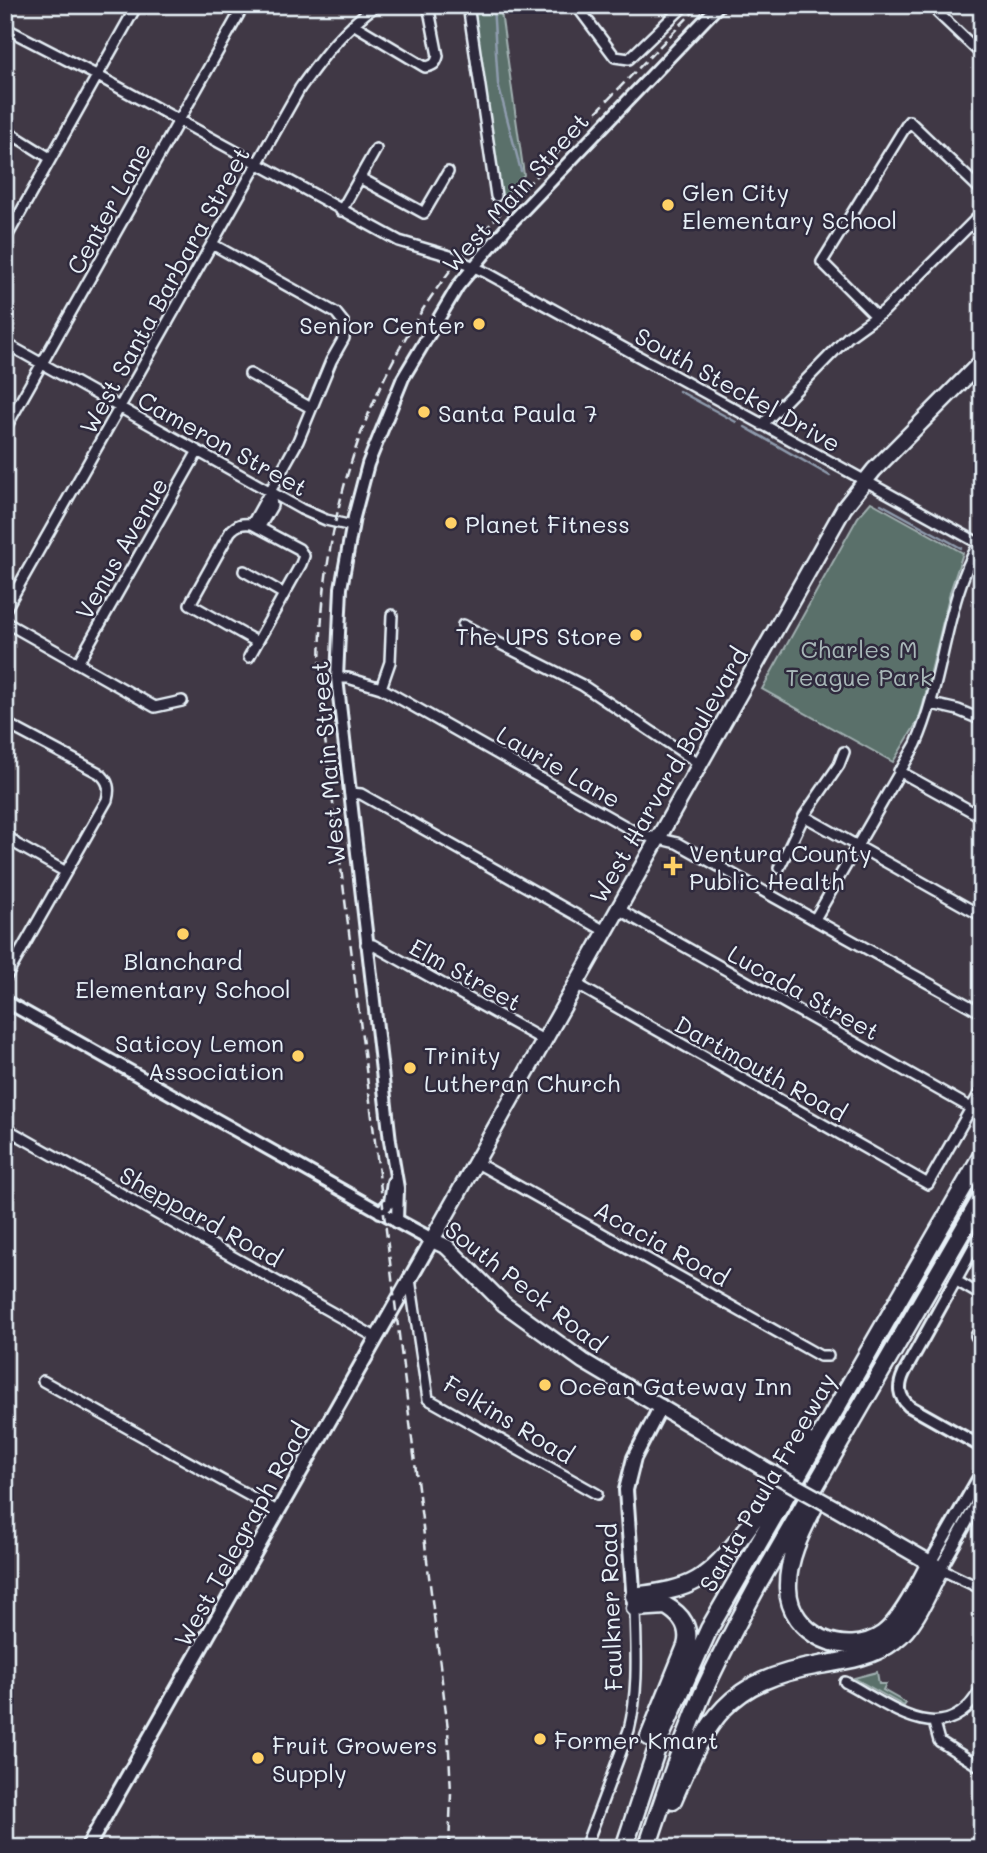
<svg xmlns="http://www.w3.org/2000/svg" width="987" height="1853" viewBox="0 0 987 1853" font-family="Mali,sans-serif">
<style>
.green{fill:#5a706a;stroke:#a1b0b1;stroke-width:2}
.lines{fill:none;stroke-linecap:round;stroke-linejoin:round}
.stream{stroke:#8f9cae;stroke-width:2.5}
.minor-casing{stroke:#e8f1f8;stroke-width:14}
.tertiary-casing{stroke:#e8f1f8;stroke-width:16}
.secondary-casing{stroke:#e8f1f8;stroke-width:18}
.primary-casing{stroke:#e8f1f8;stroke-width:19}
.motorway-casing{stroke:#e8f1f8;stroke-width:21}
.minor{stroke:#2f2a3d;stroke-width:9}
.tertiary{stroke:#2f2a3d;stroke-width:10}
.secondary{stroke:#2f2a3d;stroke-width:12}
.primary{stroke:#2f2a3d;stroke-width:14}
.motorway{stroke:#2f2a3d;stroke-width:16}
.rail{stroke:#e8f1f8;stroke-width:2.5;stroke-dasharray:10 5;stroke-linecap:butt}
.primary-bridge-casing{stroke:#e8f1f8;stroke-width:19;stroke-linecap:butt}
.primary-bridge{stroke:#2f2a3d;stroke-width:14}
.poi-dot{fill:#ffd166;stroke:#2f2a3d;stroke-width:2.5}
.labels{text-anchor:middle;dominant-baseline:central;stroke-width:5;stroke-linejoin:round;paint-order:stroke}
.poi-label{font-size:24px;fill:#e8f1f8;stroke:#2f2a3d;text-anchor:start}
.street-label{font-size:24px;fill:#e8f1f8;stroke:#2f2a3d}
.park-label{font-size:24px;fill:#a8b7b8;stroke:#2f2a3d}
</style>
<rect width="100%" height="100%" fill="#403845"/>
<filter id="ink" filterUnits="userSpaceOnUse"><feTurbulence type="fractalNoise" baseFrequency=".0143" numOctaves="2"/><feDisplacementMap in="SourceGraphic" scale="14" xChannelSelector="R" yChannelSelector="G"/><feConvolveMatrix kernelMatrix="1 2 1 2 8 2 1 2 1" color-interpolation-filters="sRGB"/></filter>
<g filter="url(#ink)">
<path class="green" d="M471,5H500L524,175L502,199L499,198Z
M871,502L963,553L950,592L923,705L918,721L893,762L762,689L858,517Z
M877,1672L879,1684H886L883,1690L906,1703L904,1706L854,1678Z"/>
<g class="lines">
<path class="stream" d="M493,5L498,84L521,171
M679,391L736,422
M745,427L830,476
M881,504L961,548"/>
<defs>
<path id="minor" d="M468,5L496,196
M576,5L615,57L629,59L685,5
M935,5L938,13L982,55
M353,24L425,67C433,66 436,64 438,56L428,5
M5,28L98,76L399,241L450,256L487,273L982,545
M5,130L50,158
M360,178L424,213L448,172
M341,211L376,149
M5,240L137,5
M212,244L336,313L344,323V338L331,361L298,441L252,524
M876,316L822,262L909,121L982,191
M5,343L301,509L326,520L352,526
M250,374L311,408
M762,425L848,337L884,311L982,213
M5,429L244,5
M259,528L272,506L270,492
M244,571L284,594
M5,610L300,88C323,56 345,27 377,5
M5,622L155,707L182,701
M463,625L582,685L700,764
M249,657L301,564L304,556L299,549L252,524C242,523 237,524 230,532L190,604L257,642
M78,663L198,451
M337,678H348L381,688L639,834L677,843L982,1013
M381,688L390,662L392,615
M932,704L958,710L982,720
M5,723L99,773C109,781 110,789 107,800L5,979
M899,771L982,817
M350,793L361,794L605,931
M804,816L982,916
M5,833L16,844L66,872
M779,868L804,816L839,765L844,752
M618,909L971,1108
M815,919L916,744C945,678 944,602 981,540
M366,944L373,945L545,1041
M576,984L928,1184L982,1089
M5,1128L377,1338
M477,1163L820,1356H828
M410,1279L428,1399L597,1494
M955,1280L982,1296
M982,1327L976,1336L982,1339
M43,1381L277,1511
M940,1569L982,1589
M845,1682C892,1707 946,1754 982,1687
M934,1723L939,1741L982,1768
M585,1848L629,1730C639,1689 636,1650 635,1608"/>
<path id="tertiary" d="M5,1001L397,1221L398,1188L390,1141L337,678L341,588L354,517L368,464L403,378L458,286L507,227L719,5
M380,1212L390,1202L393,1182
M982,1232L904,1373C898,1386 898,1396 909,1406L982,1447
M930,1563L982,1472
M940,1569L982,1495"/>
<path id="secondary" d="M634,1604L626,1490L634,1458L661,1406
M87,1848L432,1240L397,1221"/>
<path id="primary" d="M763,1468L583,1361L504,1304L447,1247L432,1240L844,508L874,470L982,361
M835,1508L939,1568"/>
<path id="motorway" d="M816,1503C803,1529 787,1558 788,1588C789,1635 846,1660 883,1634C901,1621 920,1583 930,1563
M634,1596C654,1593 678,1591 697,1580C737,1556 779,1479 806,1440
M635,1608L666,1606C682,1615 691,1628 686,1646L649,1737
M673,1800C708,1718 726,1681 820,1665C845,1661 874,1657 895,1640C916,1624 928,1592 940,1569
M624,1848L661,1736L709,1629L982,1155
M647,1848C664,1796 681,1745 702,1695C719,1657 739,1620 759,1583L982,1197"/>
</defs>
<use href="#minor" class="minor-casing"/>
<use href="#tertiary" class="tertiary-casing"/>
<use href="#secondary" class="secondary-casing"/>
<use href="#primary" class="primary-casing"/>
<use href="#motorway" class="motorway-casing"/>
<use href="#minor" class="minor"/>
<use href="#tertiary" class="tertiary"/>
<use href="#secondary" class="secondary"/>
<use href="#primary" class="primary"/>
<use href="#motorway" class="motorway"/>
<path class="rail" d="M449,1848L451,1793L448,1729L322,715C311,561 351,406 443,280C472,242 505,208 538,174C591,117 645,61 700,5"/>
<defs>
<path id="primary-bridge" d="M763,1468L835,1508"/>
</defs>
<use href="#primary-bridge" class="primary-bridge-casing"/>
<use href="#primary-bridge" class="primary-bridge"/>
</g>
</g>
<g class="poi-dot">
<circle cx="668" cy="205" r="7"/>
<circle cx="479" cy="324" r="7"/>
<circle cx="424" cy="412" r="7"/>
<circle cx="451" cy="523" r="7"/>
<circle cx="636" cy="635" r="7"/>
<path d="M669.5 855.5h7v7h7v7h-7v7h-7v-7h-7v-7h7z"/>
<circle cx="183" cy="934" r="7"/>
<circle cx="298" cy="1056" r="7"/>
<circle cx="410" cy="1068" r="7"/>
<circle cx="545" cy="1385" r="7"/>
<circle cx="540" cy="1739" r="7"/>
<circle cx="258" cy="1758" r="7"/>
</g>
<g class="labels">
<g class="poi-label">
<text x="682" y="191">Glen City<tspan x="682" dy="28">Elementary School</tspan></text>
<text x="465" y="324" text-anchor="end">Senior Center</text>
<text x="438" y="412">Santa Paula 7</text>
<text x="465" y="523">Planet Fitness</text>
<text x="622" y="635" text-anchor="end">The UPS Store</text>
<text x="689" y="852">Ventura County<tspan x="689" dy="28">Public Health</tspan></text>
<text x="183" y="960" text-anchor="middle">Blanchard<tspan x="183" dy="28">Elementary School</tspan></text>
<text x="284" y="1042" text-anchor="end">Saticoy Lemon<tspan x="284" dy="28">Association</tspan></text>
<text x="424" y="1054">Trinity<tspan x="424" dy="28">Lutheran Church</tspan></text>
<text x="559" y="1385">Ocean Gateway Inn</text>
<text x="554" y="1739">Former Kmart</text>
<text x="272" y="1744">Fruit Growers<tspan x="272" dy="28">Supply</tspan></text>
</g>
<g class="street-label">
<text transform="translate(515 192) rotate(-48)">West Main Street</text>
<text transform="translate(108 208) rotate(-61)">Center Lane</text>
<text transform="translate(164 290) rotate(-61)">West Santa Barbara Street</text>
<text transform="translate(738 389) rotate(29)">South Steckel Drive</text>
<text transform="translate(223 443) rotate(29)">Cameron Street</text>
<text transform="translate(121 548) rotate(-60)">Venus Avenue</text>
<text transform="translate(327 763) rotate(-95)">West Main Street</text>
<text transform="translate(559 766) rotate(30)">Laurie Lane</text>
<text transform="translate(668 775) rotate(-60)">West Harvard Boulevard</text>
<text transform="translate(466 974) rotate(29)">Elm Street</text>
<text transform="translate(804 992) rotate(29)">Lucada Street</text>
<text transform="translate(761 1068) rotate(29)">Dartmouth Road</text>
<text transform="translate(201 1216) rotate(29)">Sheppard Road</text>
<text transform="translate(662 1243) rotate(29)">Acacia Road</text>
<text transform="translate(526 1286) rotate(38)">South Peck Road</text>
<text transform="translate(509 1419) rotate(31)">Felkins Road</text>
<text transform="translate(767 1482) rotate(-60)">Santa Paula Freeway</text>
<text transform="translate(241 1534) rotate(-61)">West Telegraph Road</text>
<text transform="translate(610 1607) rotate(-92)">Faulkner Road</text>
</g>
<g class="park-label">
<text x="859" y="648">Charles M<tspan x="859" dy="28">Teague Park</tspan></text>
</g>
</g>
<rect width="987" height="1853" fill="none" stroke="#2f2a3d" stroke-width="28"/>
<rect x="14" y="14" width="959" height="1825" fill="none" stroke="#e8f1f8" stroke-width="2.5" filter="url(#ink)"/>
</svg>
